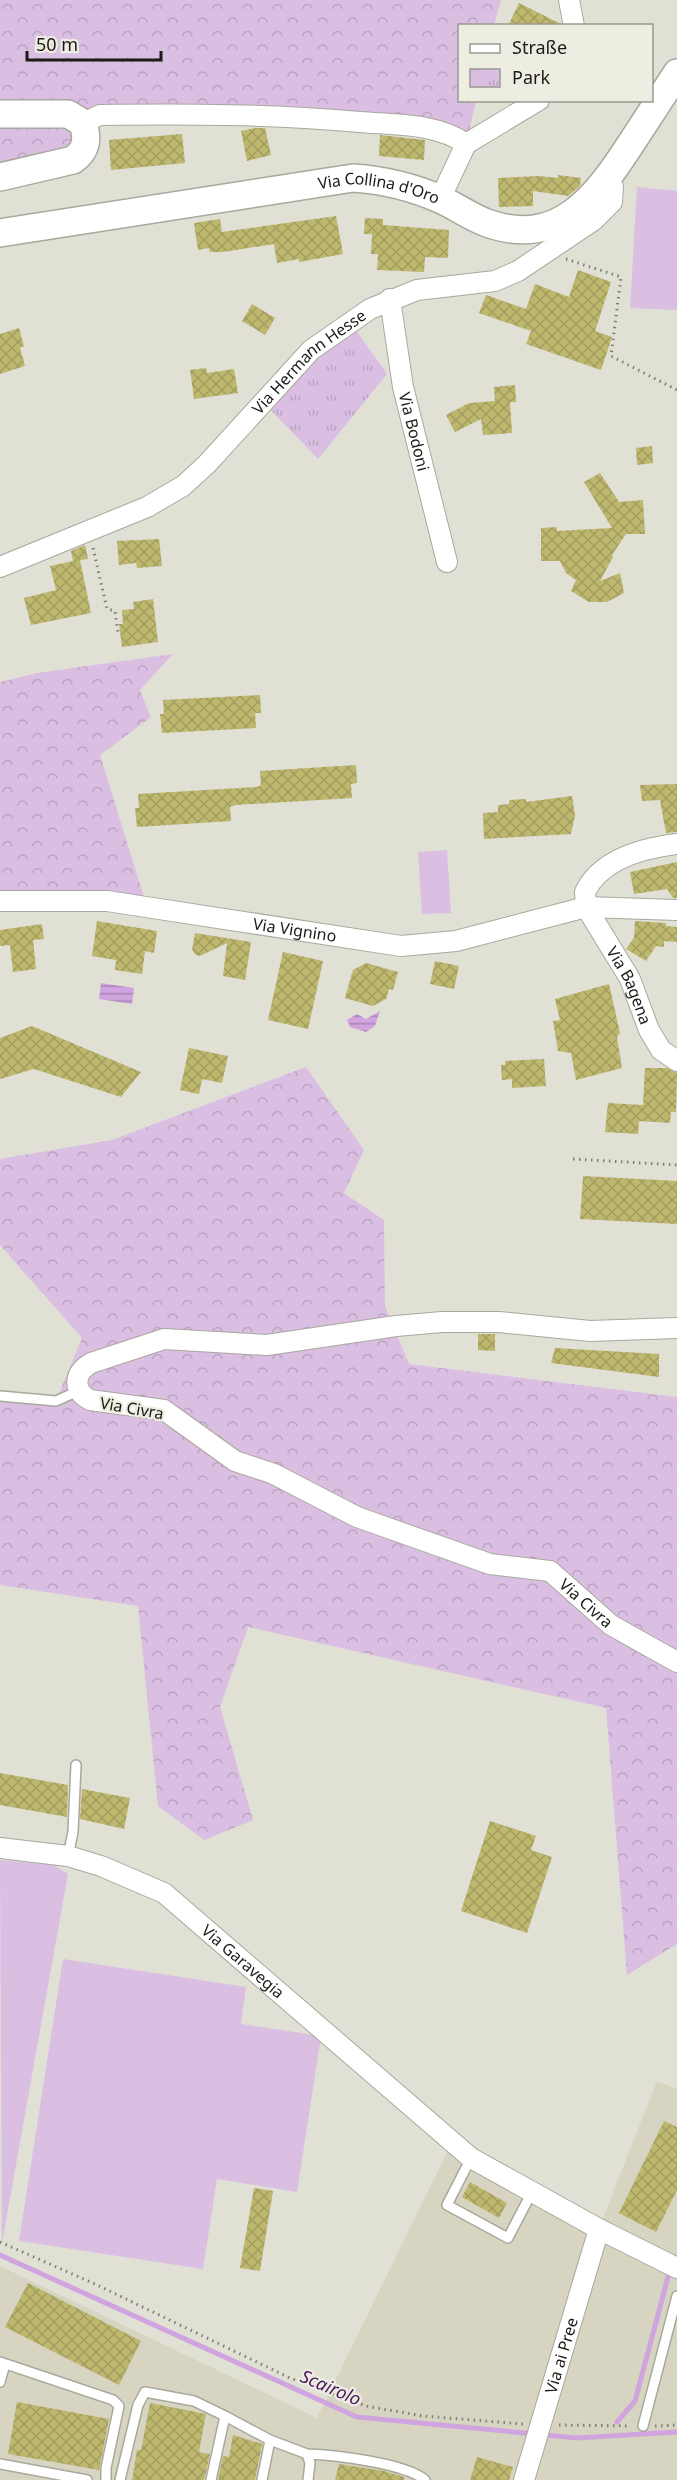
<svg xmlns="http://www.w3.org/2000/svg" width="677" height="2480" viewBox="0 0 677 2480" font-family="'Noto Sans',sans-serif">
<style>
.built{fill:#d7d5c2}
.green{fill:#dabfe3}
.forest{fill:url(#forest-crowns)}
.park{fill:url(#park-tufts)}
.water{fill:url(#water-rules)}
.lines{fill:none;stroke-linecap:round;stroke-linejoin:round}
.stream{stroke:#d0a4df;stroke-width:5}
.building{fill:url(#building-cross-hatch)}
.lane-casing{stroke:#a9a89d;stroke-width:12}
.street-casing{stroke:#a9a89d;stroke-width:22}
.secondary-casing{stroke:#a9a89d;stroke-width:30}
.path{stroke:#7f7e76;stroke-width:3;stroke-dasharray:1.5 4.5;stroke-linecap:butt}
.lane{stroke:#fff;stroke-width:9}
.street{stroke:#fff;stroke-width:20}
.secondary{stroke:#fff;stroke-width:27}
.labels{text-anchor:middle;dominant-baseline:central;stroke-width:4.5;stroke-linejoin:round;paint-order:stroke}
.street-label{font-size:16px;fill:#1c1b17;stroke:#eeede2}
.water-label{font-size:18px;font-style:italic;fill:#4a155b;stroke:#eeede2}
</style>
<defs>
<pattern id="forest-crowns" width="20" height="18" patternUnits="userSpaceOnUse" patternTransform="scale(1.5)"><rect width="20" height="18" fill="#dabfe3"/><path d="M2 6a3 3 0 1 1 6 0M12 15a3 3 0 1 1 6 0" fill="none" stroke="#baa4c2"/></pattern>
<pattern id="park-tufts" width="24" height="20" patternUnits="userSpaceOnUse" patternTransform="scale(1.5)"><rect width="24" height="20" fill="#dabfe3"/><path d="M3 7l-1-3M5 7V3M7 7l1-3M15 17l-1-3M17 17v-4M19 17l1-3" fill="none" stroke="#baa4c2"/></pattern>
<pattern id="water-rules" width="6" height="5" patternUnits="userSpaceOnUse" patternTransform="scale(1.5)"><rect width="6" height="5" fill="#d0a4df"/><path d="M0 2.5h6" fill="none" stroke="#a885b4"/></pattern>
<pattern id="building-cross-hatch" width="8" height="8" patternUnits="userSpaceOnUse" patternTransform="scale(1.5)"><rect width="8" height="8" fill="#beb76e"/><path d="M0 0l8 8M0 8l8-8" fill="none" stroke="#a39d5f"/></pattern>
</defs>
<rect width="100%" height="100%" fill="#e1e0d5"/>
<path class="built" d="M657,2081L677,2089V2480H0V2266L317,2418L452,2142L599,2228Z"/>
<path class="green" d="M637,187L677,191V310L630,308Z
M447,850L451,913L422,914L418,852Z
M0,1860L54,1865L68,1874L2,2243Z
M63,1959L246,1987L241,2024L321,2036L297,2192L217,2179L203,2269L19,2241Z"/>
<path class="forest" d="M0,0H501L494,25L460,26V100L476,101L466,144L422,127L100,115L86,145L0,177Z
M173,654L140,690L151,717L100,755L147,907L0,901V682L37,673Z
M306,1067L364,1150L344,1193L384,1220L385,1306L409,1364L677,1397V1944L627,1975L606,1708L248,1627L220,1707L253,1820L204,1840L158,1806L138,1606L0,1585V1396L56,1401L82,1338L0,1245V1159L112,1140Z"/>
<path class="park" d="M350,322L387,374L318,459L263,402Z"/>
<path class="water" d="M101,983L134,988L132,1004L99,999Z
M380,1011L375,1026L366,1032L350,1027L347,1020L357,1014L366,1019Z"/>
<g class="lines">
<path class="stream" d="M0,2255L357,2417L577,2438L677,2432
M617,2422L635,2401L668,2277"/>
</g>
<path class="building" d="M519,3L561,24L562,26H508Z
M255,128H265L271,155L247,161L241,131Z
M182,134L185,163L111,170L109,140Z
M380,135L425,140L424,160L379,156Z
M558,175L581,178L580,186L568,196L533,191V206L499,207L498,178L539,176L558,178Z
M336,216L343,254L299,262V259L277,263L274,244L223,252H210L209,248L198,250L194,223L220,219L222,232Z
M365,218L383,219V225L449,230L448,258L425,257L424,272L377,270L378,254H371L372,234H364Z
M578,270L611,282L595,331L612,337L601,370L526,344L531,331L479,313L486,295L526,309L535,284L569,297Z
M252,304L275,318L265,335L242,321Z
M19,328L24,346L20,348L25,366L0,374V334Z
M206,368L207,373L234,369L238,393L194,399L190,370Z
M515,385L516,402H510L512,433L483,435L481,419L455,432L446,415L469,403L495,401L494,387Z
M652,446L653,463L637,465L636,448Z
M600,473L619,502L643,500L645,534H626L612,555L613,557L600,581L620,573L624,593L607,602H589L571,591L576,580L566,573L560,561H541V528L557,527V531L612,528L584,482Z
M159,539L162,566L137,568L136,563L119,565L117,541Z
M85,545L88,559L80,560L91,613L31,625L24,598L56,590L50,566L73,561L71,551Z
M153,599L158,642L122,647L119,624H123L122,610L134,609L133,602Z
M260,695L261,713H255L256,728L162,733L160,714H164L163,700Z
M356,765L357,783L351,784L352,798L236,805L230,807L231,821L137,827L135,808H139L138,794L257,787L261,785L260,771Z
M677,784V832L666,833L660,800L642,801L640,785Z
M572,796L575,815L571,834L484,839L483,813L498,812V805L509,804V800L526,799V802Z
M677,862V898H673L667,889L634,894L630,872Z
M97,921L157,931L154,953L145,951L142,974L115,970L116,960L92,956Z
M635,921L666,923V926L677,927V942L664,941V947L656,946L646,961L626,949L634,938Z
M42,924L44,939L33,940L36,969L13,972L10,945L0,946V930Z
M195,933L251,942L245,980L223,976L227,943L200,956L196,955L192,950Z
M283,952L323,961L308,1029L268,1020Z
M435,961L459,966L454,989L430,984Z
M366,963L398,972L393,990L389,989L386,999L373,1006L345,998L353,970Z
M609,984L620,1033L617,1037L622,1068L576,1080L571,1053L558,1051L553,1021L560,1020L555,999Z
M32,1026L141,1072L121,1097L34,1069L0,1079V1038Z
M189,1048L228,1056L222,1083L202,1079L199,1094L180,1090Z
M544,1059L546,1086L512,1088V1079L502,1080L501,1065H505V1061Z
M645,1068H667L677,1073L676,1112H671L670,1123L639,1121L638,1134L605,1132L608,1103L643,1105Z
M583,1176L677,1181V1224L580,1219Z
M478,1334H495V1351L478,1350Z
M555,1348L659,1354V1377L551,1363Z
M0,1773L68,1785L67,1817L0,1805Z
M82,1789L130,1798L124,1829L80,1819Z
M490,1821L536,1836L531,1850L552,1857L527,1933L461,1911Z
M664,2121L677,2127V2190L656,2232L619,2213Z
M470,2182L507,2203L499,2218L462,2197Z
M254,2188L273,2191L260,2271L240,2268Z
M28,2283L141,2341L119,2385L5,2327Z
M17,2402L109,2419L99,2470L8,2454Z
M150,2403L206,2414L199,2452L210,2454L204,2480H132L137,2450H141Z
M233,2435L262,2444L255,2480H218L223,2456L229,2457Z
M477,2457L513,2467L509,2480H470Z
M339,2464L384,2471L404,2477V2480H335Z"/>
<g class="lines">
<defs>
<path id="lane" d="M0,1396L56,1401L78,1391
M68,1856L73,1832L76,1765
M471,2158L447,2205L508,2238L532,2192
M0,2362L113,2400L119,2406L106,2468V2480
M0,2382L5,2364
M643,2426L677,2296
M307,2454C334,2455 405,2463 425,2480
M0,2464L87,2480
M120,2480L138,2405L145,2392L194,2401L225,2416
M211,2480L225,2416L270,2440L307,2454L310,2463L308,2480
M262,2480L270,2440"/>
<g id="street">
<path d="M569,0L574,26"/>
<path d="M83,123L100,115C187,114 273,114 360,122C394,125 437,123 466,144"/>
<path d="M440,199L466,144L539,100"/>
<path id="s1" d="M390,299L403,387L447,562"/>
<path id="s2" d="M0,567L147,507L183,486L207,464L311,350L370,309L417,290L495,281L518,271L594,220L612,202L613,187L607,180"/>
<path id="s3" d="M677,844C644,848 601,859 585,892L586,907L630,979L649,1030L661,1050L677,1061"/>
<path id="s4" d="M0,901H107L401,946L456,941L586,907L677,910"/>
<path id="s5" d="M677,1328L590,1331L499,1322H442L396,1326L267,1345L164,1339L91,1363C74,1373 72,1390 90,1400L164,1410L235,1461L274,1474L357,1517L490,1564L550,1571L611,1625L677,1662"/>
<path id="s6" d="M0,1848L68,1856L101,1866L164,1893L471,2158L599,2229L677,2268"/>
<path id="s7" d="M524,2480L599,2229"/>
</g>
<g id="secondary">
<path d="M0,114H68L83,123C88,139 87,150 73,160L0,177"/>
<path id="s8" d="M0,233L353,178C384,180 413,187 442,200C457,207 471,217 487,223C559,249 597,196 632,142C647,119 662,96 677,73"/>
</g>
</defs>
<use href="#lane" class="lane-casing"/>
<use href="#street" class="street-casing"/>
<use href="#secondary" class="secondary-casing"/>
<path class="path" d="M566,259L621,277L611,356L677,390
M93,548L107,609L115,611L118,632
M573,1159L677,1165
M0,2242L95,2284L290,2378L366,2406L423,2416L523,2424
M559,2425L631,2426
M655,2426L677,2425"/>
<use href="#lane" class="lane"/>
<use href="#street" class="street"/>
<use href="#secondary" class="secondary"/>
</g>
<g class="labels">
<g class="street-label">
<text stroke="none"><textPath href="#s8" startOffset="384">Via Collina d'Oro</textPath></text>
<text stroke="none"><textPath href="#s2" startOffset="378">Via Hermann Hesse</textPath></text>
<text stroke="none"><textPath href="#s1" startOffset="135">Via Bodoni</textPath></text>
<text stroke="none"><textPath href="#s4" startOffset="297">Via Vignino</textPath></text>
<text stroke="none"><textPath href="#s3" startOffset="213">Via Bagena</textPath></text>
<text transform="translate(132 1408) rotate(10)">Via Civra</text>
<text stroke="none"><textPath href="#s5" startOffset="1186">Via Civra</textPath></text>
<text stroke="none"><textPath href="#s6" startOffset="276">Via Garavegia</textPath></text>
<text stroke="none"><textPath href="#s7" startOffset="130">Via ai Pree</textPath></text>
</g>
<g class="water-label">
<text transform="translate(331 2387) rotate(23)">Scairolo</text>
</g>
</g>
<rect x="458" y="24" width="195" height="78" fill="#eeede2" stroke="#9a9991" stroke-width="1.5"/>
<rect x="470" y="44" width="30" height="9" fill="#ffffff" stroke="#9a9991" stroke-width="1.5"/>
<text x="512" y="54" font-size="18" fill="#1c1b17">Straße</text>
<rect x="470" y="69" width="30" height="18" fill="url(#park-tufts)" stroke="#9a9991" stroke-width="1.5"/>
<text x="512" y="84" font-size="18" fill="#1c1b17">Park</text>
<path d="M27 51v9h134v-9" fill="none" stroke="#1c1b17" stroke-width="3"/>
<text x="36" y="51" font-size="18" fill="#1c1b17" stroke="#eeede2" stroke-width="4.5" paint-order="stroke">50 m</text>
</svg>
